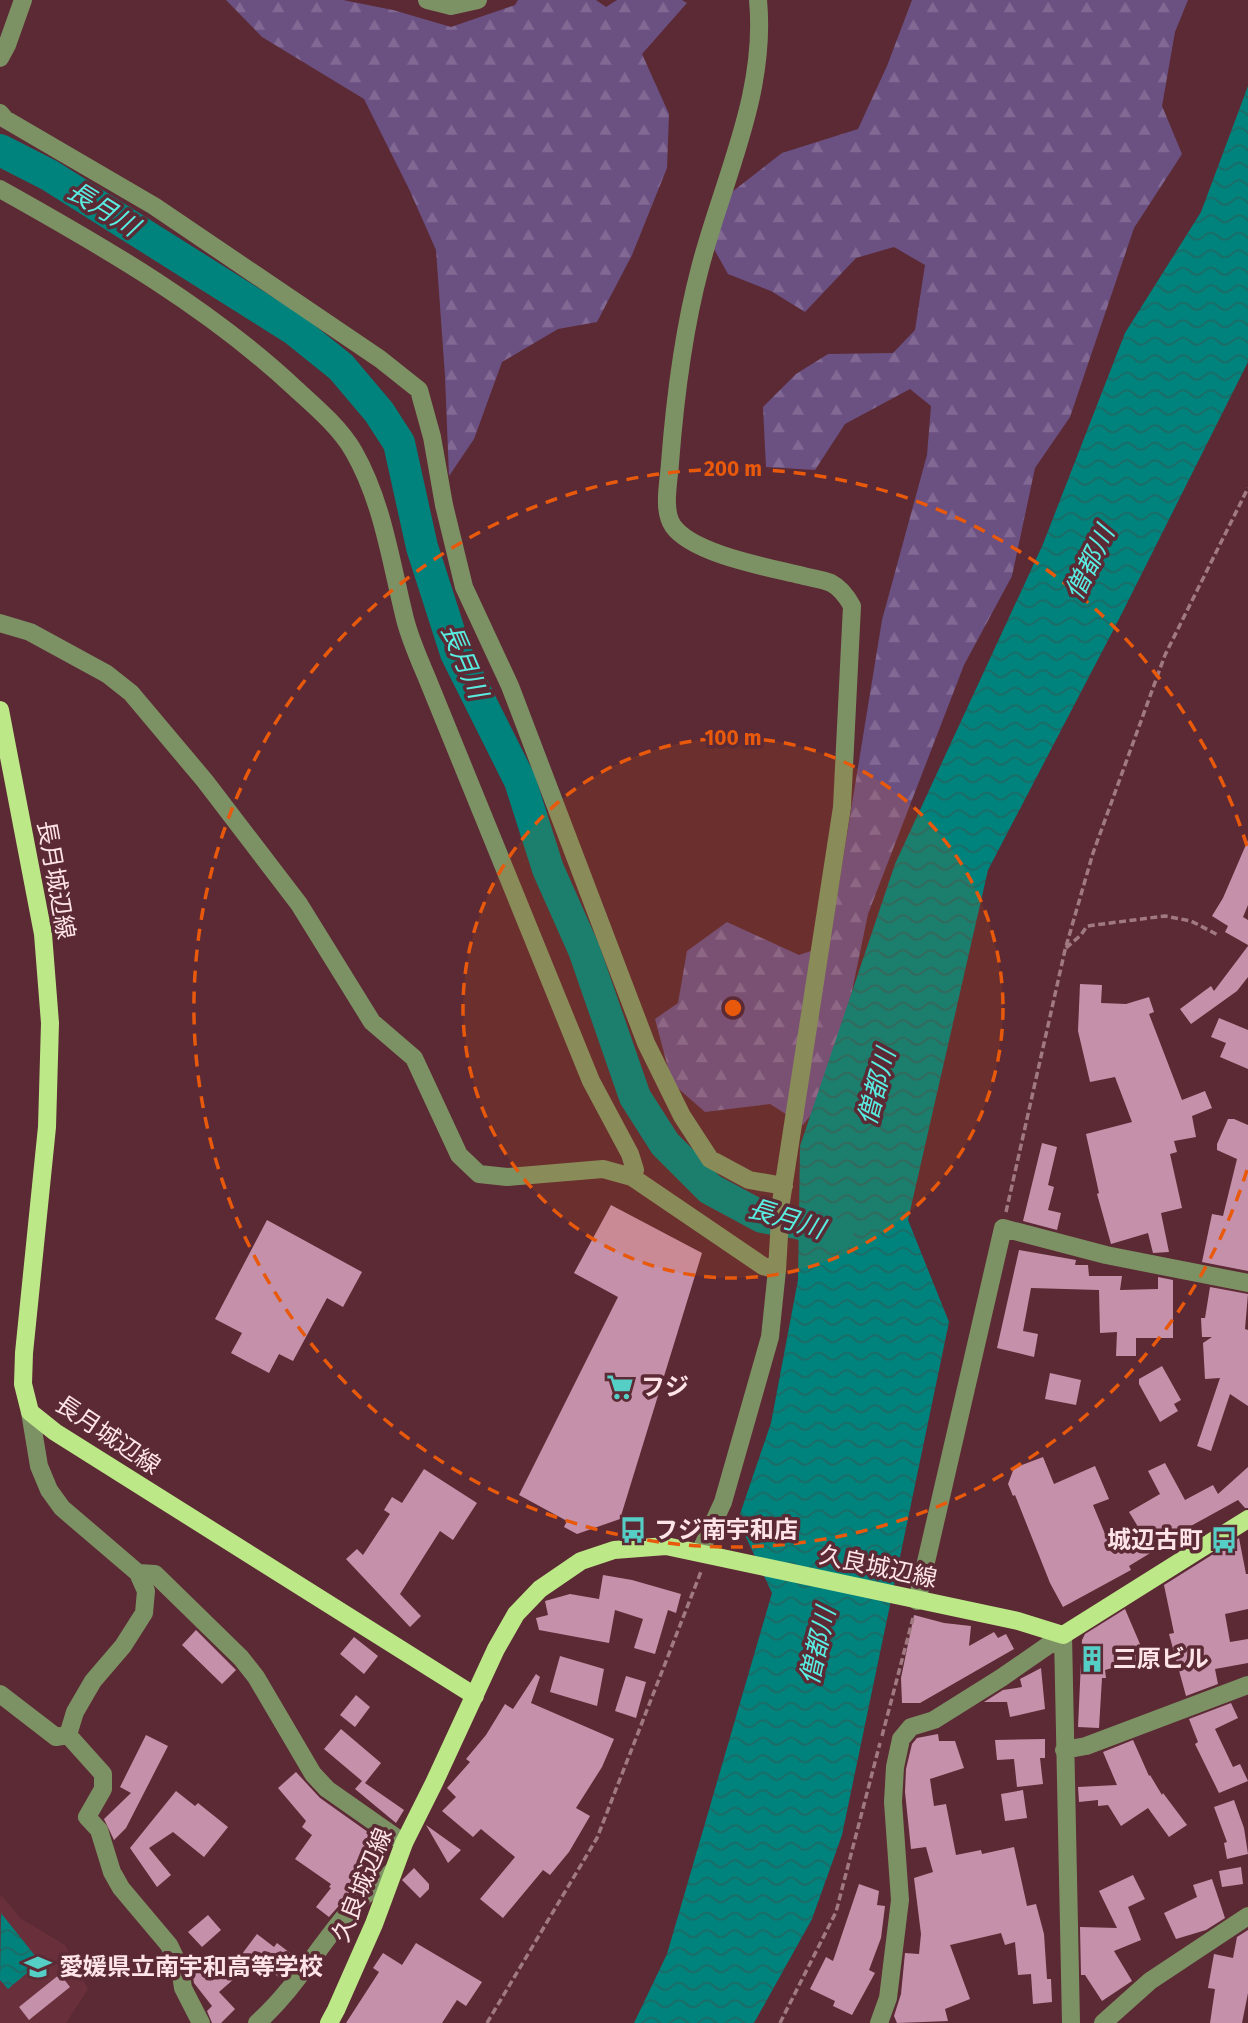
<svg xmlns="http://www.w3.org/2000/svg" width="1248" height="2023" viewBox="0 0 1248 2023" font-family="'Fira Sans','Noto Sans JP',sans-serif">
<style>
.built{fill:#69303c}
.forest{fill:url(#forest-firs)}
.water{fill:url(#water-waves)}
.lines{fill:none;stroke-linecap:round;stroke-linejoin:round}
.river{stroke:#00837c;stroke-width:32}
.building{fill:#c591aa}
.path{stroke:#a17981;stroke-width:3.5;stroke-dasharray:7 3.5;stroke-linecap:butt}
.minor{stroke:#7d9264;stroke-width:18}
.major{stroke:#bde887;stroke-width:18}
.ring{fill:none;stroke:#e8590c;stroke-width:3.5;stroke-dasharray:12 9}
.labels{text-anchor:middle;dominant-baseline:central;stroke-width:7;stroke-linejoin:round;paint-order:stroke}
.street-label{font-size:24px;fill:#fee4e8;stroke:#5b2a34}
.poi-label{font-size:24px;font-weight:bold;fill:#fee4e8;stroke:#5b2a34;text-anchor:start}
.water-label{font-size:26px;font-style:italic;fill:#59ede2;stroke:#5b2a34}
.centre{fill:#e8590c;stroke:#5b2a34;stroke-width:3.5}
.ring-label{font-size:21px;text-anchor:middle;font-weight:bold;fill:#e8590c;stroke:#5b2a34;stroke-width:7;stroke-linejoin:round;paint-order:stroke}
</style>
<defs>
<pattern id="forest-firs" width="22" height="20" patternUnits="userSpaceOnUse" patternTransform="scale(1.75)"><rect width="22" height="20" fill="#6b5082"/><path d="M5 1l3.5 6h-7zM16 11l3.5 6h-7z" fill="#816994"/></pattern>
<pattern id="water-waves" width="16" height="10" patternUnits="userSpaceOnUse" patternTransform="scale(1.75)"><rect width="16" height="10" fill="#00837c"/><path d="M0 5q4-4 8 0t8 0" fill="none" stroke="#1e6a66"/></pattern>
</defs>
<rect width="100%" height="100%" fill="#5b2a34"/>
<path class="built" d="M2,1896L20,1918L65,1945L88,1989L66,2023H0V1897Z"/>
<path class="forest" d="M226,0H343L393,10L451,27L515,5L518,0H596L606,7L617,0H682L687,3L642,54L669,114L667,168L632,255L597,322L558,329L502,362L474,439L449,476L445,376L436,250L409,189L364,99L262,37Z
M912,0H1188L1175,32L1162,106L1182,154L1134,228L1070,417L1035,468L1012,576L964,665L868,914L837,1063L818,1106L803,1125L770,1104L705,1112L672,1083L655,1019L678,1003L687,951L727,922L799,955L829,945L882,620L927,455L931,406L910,389L845,424L815,470L766,467L763,407L796,374L828,354L893,353L915,330L925,265L894,247L856,258L805,312L771,291L728,274L714,249L728,195L782,153L858,129L887,66Z"/>
<path class="water" d="M1248,86V362L1117,623L988,870L908,1220L949,1322L842,1835L812,1919L754,2023H634L667,1954L772,1593L738,1520L771,1423L798,1280L800,1146L895,864L1043,544L1125,333L1201,212Z
M1,1913L40,1962L8,1989L0,1980Z"/>
<g class="lines">
<path class="river" d="M0,150L49,175L295,330L341,367L379,412L399,443L422,547L456,653L520,781L548,869L584,950L635,1097L665,1144L710,1189L762,1217L797,1223L838,1235"/>
</g>
<path class="building" d="M1248,840V905L1243,917L1248,920V945L1225,932L1228,926L1212,916L1223,898Z
M1248,946V977L1237,991L1191,1024L1180,1009L1211,986L1214,991Z
M1080,984L1102,985L1101,1003L1126,1004L1149,997L1154,1012L1149,1014L1182,1100L1205,1091L1212,1108L1192,1116L1196,1137L1174,1141L1177,1152L1170,1154L1182,1208L1161,1213L1169,1252L1153,1253L1148,1233L1111,1244L1097,1194L1099,1193L1086,1134L1132,1122L1115,1077L1090,1082L1078,1031Z
M1219,1018L1248,1030V1069L1220,1057L1226,1043L1211,1037Z
M1228,1119H1234L1248,1125V1271L1202,1262L1212,1214L1223,1216L1237,1159L1217,1150V1144Z
M1042,1143L1057,1147L1048,1185L1054,1187L1048,1210L1061,1213L1057,1230L1023,1221Z
M611,1205L702,1253L620,1519L577,1534L564,1527L567,1521L519,1495L618,1297L574,1273Z
M267,1220L362,1272L343,1307L327,1298L293,1361L279,1354L269,1373L231,1353L242,1333L215,1319Z
M1019,1250L1076,1260L1075,1265H1088L1089,1276H1122L1120,1290L1158,1289V1277L1173,1280V1338H1136V1356H1116L1117,1332L1100,1333L1099,1290L1031,1288L1023,1331L1038,1334L1034,1357L997,1348Z
M1210,1287L1248,1294L1245,1329L1248,1330V1406L1230,1394L1211,1451L1197,1446L1220,1378L1205,1379L1203,1343L1212,1337H1202L1201,1318H1205Z
M1162,1366L1181,1400L1174,1404L1178,1411L1160,1422L1139,1384V1379Z
M1050,1373L1081,1380L1076,1405L1045,1399Z
M1043,1457L1054,1484L1095,1466L1109,1499L1093,1505L1110,1546L1140,1530L1129,1512L1160,1494L1148,1471L1165,1463L1185,1500L1213,1485L1218,1494L1248,1467V1508H1245L1238,1500L1169,1538L1170,1541L1129,1566L1131,1570L1063,1607L1050,1583L1015,1495L1013,1496L1008,1484L1014,1468Z
M424,1469L477,1503L453,1540L440,1531L400,1594L421,1616L410,1627L346,1559L357,1549L363,1555L390,1514L384,1510L392,1497L402,1503Z
M1239,1538L1246,1574H1248V1609L1225,1614L1230,1642L1248,1639V1663L1215,1669L1218,1684L1186,1696L1169,1634L1174,1633L1164,1585Z
M603,1575L632,1580L681,1594L676,1613L668,1610L655,1654L634,1648L643,1619L615,1610L609,1643L539,1630L536,1618L548,1615L545,1601L570,1594L599,1599Z
M1125,1609L1146,1658L1105,1670L1106,1678H1102L1099,1728L1078,1727L1082,1640L1085,1634Z
M914,1615L944,1623L971,1626L969,1646L994,1632L998,1638L1006,1634L1014,1649L920,1703H902L901,1678Z
M196,1630L236,1670L222,1684L182,1645Z
M354,1637L378,1656L364,1674L340,1654Z
M560,1656L604,1669L597,1706L550,1692Z
M1041,1668L1045,1709L1010,1717L1007,1702H984L1003,1690L1022,1687L1020,1679Z
M536,1674L540,1677L531,1703L614,1739L602,1767L576,1808L590,1816L569,1852L550,1875L543,1870L503,1918L480,1899L515,1857L481,1829L473,1837L442,1811L456,1797L447,1788L470,1762L466,1759L486,1735L505,1704L513,1709Z
M626,1676L646,1682L636,1718L615,1711Z
M356,1695L370,1707L355,1727L340,1715Z
M1231,1703L1238,1718L1215,1729L1233,1767L1240,1764L1248,1781L1219,1793L1195,1744L1198,1742L1189,1719Z
M341,1729L381,1763L365,1783L404,1810L396,1823L355,1789L362,1781L324,1749Z
M938,1734L939,1741H955L964,1768L930,1779L934,1806L946,1804L956,1855L981,1850L982,1854L1014,1847L1027,1906L1036,1904L1044,1934L1047,1979H1051L1052,2002L1033,2004L1031,1974L1018,1975L1015,1942L1005,1945L1001,1933L950,1945L970,1999L945,2009L948,2021L897,2023L894,2016L901,1994L905,1953L919,1954L921,1934L914,1878L933,1872L926,1847L911,1849L905,1792L906,1769L912,1744L917,1738Z
M146,1735L168,1746L126,1828L114,1840L104,1819L131,1793L120,1787Z
M1045,1739V1758H1040L1043,1784L1017,1787L1014,1759L997,1760L995,1740Z
M1133,1740L1149,1776L1150,1775L1162,1795L1163,1793L1187,1825L1169,1837L1148,1808L1121,1826L1108,1805L1098,1806V1800L1079,1802L1078,1787L1117,1785L1103,1752Z
M296,1772L320,1798L382,1842L349,1891L351,1892L329,1917L316,1907L331,1888L329,1887L331,1884L295,1859L312,1835L302,1827L306,1821L278,1788Z
M1023,1790L1027,1818L1005,1821L1001,1794Z
M176,1791L195,1806L198,1803L228,1827L204,1857L173,1832L149,1848L171,1875L157,1887L130,1848Z
M1234,1800L1244,1828L1248,1854L1227,1859L1224,1843L1227,1842L1214,1807Z
M426,1825L461,1850L448,1863Z
M1241,1867L1243,1884L1222,1887L1219,1871Z
M414,1868L429,1884V1889L420,1898L402,1880Z
M1133,1875L1145,1899L1128,1907L1141,1940L1114,1951L1132,1981L1102,2001L1085,1975H1081L1080,1927L1117,1928L1099,1891Z
M1212,1879L1225,1918L1206,1930L1176,1939L1164,1913L1197,1897L1193,1885Z
M859,1884L879,1891L877,1905L885,1906L881,1938L869,1970L875,1973L852,2015L833,2006L835,2001L810,1989L826,1957L833,1961Z
M208,1915L221,1930L202,1947L188,1932Z
M1248,1930V1993L1242,2023H1210L1215,1989L1208,1988L1214,1954L1233,1958L1237,1937Z
M257,1934L274,1947L277,1943L298,1959L282,1980L257,1959L219,1992L235,2009L221,2023H212L207,2011L212,2006L194,1983L191,1965L212,1958L218,1975L239,1958Z
M416,1943L482,1982L466,2006L457,2000L442,2023H346L379,1972L373,1968L383,1953L402,1965Z
M60,1974L70,1987L29,2020L19,2007Z"/>
<g class="lines">
<path class="path" d="M1066,948L1081,935L1087,926L1165,916L1191,921L1218,935
M1006,1212L1065,950L1093,853L1165,655L1248,488
M882,1736L913,1618
M487,2023L597,1838L702,1569
M780,2023L836,1912L880,1743"/>
<path class="minor" d="M427,0L451,6L478,0
M0,58L7,45L23,0
M0,113L5,119L154,206L380,359L419,390L432,437L444,505L464,587L510,686L646,1043L682,1116L710,1159L749,1180L784,1186
M0,189C104,247 210,308 297,390C317,408 341,429 354,452C383,503 391,563 405,619C410,639 419,659 427,678L591,1081L630,1154L635,1170L632,1177
M0,623L30,632L107,674L131,693L205,781L299,904L372,1022L414,1058L459,1155L479,1174L507,1177L603,1169L632,1177L763,1266L777,1270
M30,1412L39,1466L49,1490L62,1508L138,1573L146,1591L144,1613L123,1646L93,1681L75,1712L68,1735
M700,1552L723,1502L770,1337L777,1270L781,1202L842,807L852,606C847,597 841,588 831,583C822,579 810,578 800,575C767,567 693,554 673,526C662,510 669,481 670,463C675,398 683,332 700,268C723,179 767,94 758,0
M138,1573L155,1574L241,1658L256,1677L313,1774L327,1789L404,1843
M917,1601L1003,1228L1106,1255L1248,1283
M1063,1635L1071,2023
M0,1694L56,1737L68,1735
M68,1735L103,1774V1789L87,1817L99,1830L112,1872L121,1888L169,1945L180,1968L183,1988L201,2023
M1064,1750L1086,1746L1248,1685
M257,2023C292,1992 315,1952 345,1916C359,1899 376,1885 393,1871
M879,2023L888,1998L900,1900L893,1802L895,1767L901,1739L911,1727L934,1720L1001,1678L1063,1635
M1103,2023L1150,1981L1248,1916"/>
<path class="major" d="M0,710L43,934L50,1023L47,1127L24,1353L23,1384L30,1412L55,1432L475,1696
M329,2023L336,2010L374,1924L404,1843L434,1783L496,1649L516,1614L540,1589L581,1561L614,1550L666,1546L1018,1621L1063,1635L1248,1519"/>
</g>
<circle cx="733" cy="1008" r="270" fill="#e8590c" fill-opacity=".12"/>
<g class="ring">
<circle cx="733" cy="1008" r="270"/>
<path d="M1247 1170A539 539 0 1 1 1247 846"/>
</g>
<defs>
<symbol id="supermarket-bare" viewBox="-9 -9 18 18"><path d="M-6-5.5h2.5l.6 2H6L4.5 2H-2.5L-4.4-4H-6ZM-1.5 3.2a1.3 1.3 0 1 0 .1 0ZM3 3.2a1.3 1.3 0 1 0 .1 0Z" fill="#55cec5" stroke="#5b2a34" stroke-width="2.5" paint-order="stroke"/></symbol>
<symbol id="bus-bare" viewBox="-9 -9 18 18"><path d="M-5-6H5V4H4V6H2V4H-2V6H-4V4H-5ZM-3.5-4V0h7V-4ZM-3.5 1.2v1.5H-2V1.2ZM2 1.2v1.5H3.5V1.2Z" fill="#55cec5" stroke="#5b2a34" stroke-width="2.5" paint-order="stroke"/></symbol>
<symbol id="building-bare" viewBox="-9 -9 18 18"><path d="M-4-6H4V6H1V3H-1V6H-4ZM-2.5-4.3h1.7v1.8h-1.7ZM.8-4.3h1.7v1.8H.8ZM-2.5-1h1.7V.8h-1.7ZM.8-1h1.7V.8H.8Z" fill="#55cec5" stroke="#5b2a34" stroke-width="2.5" paint-order="stroke"/></symbol>
<symbol id="school-bare" viewBox="-9 -9 18 18"><path d="M0-5L7-2L0 1L-7-2ZM-4 1L0 2.5L4 1V4Q0 6-4 4Z" fill="#55cec5" stroke="#5b2a34" stroke-width="2.5" paint-order="stroke"/></symbol>
</defs>
<g fill-rule="evenodd">
<use href="#supermarket-bare" x="601" y="1368" width="38" height="38"/>
<use href="#bus-bare" x="614" y="1511" width="38" height="38"/>
<use href="#bus-bare" x="1205" y="1521" width="38" height="38"/>
<use href="#building-bare" x="1073" y="1640" width="38" height="38"/>
<use href="#school-bare" x="19" y="1948" width="38" height="38"/>
</g>
<g class="labels">
<g class="street-label">
<text transform="translate(56 880) rotate(80)">長月城辺線</text>
<text transform="translate(108 1435) rotate(34)">長月城辺線</text>
<text transform="translate(878 1567) rotate(12)">久良城辺線</text>
<text transform="translate(362 1885) rotate(-68)">久良城辺線</text>
</g>
<g class="poi-label">
<text x="641" y="1387">フジ</text>
<text x="654" y="1530">フジ南宇和店</text>
<text x="1203" y="1540" text-anchor="end">城辺古町</text>
<text x="1113" y="1659">三原ビル</text>
<text x="59" y="1967">愛媛県立南宇和高等学校</text>
</g>
<g class="water-label">
<text transform="translate(103 209) rotate(32)">長月川</text>
<text transform="translate(1090 563) rotate(-64)">僧都川</text>
<text transform="translate(464 661) rotate(67)">長月川</text>
<text transform="translate(877 1087) rotate(-75)">僧都川</text>
<text transform="translate(786 1219) rotate(17)">長月川</text>
<text transform="translate(818 1646) rotate(-77)">僧都川</text>
</g>
</g>
<circle cx="733" cy="1008" r="10" class="centre"/>
<g class="ring-label">
<text x="733" y="476">200 m</text>
<text x="733" y="745">100 m</text>
</g>
</svg>
